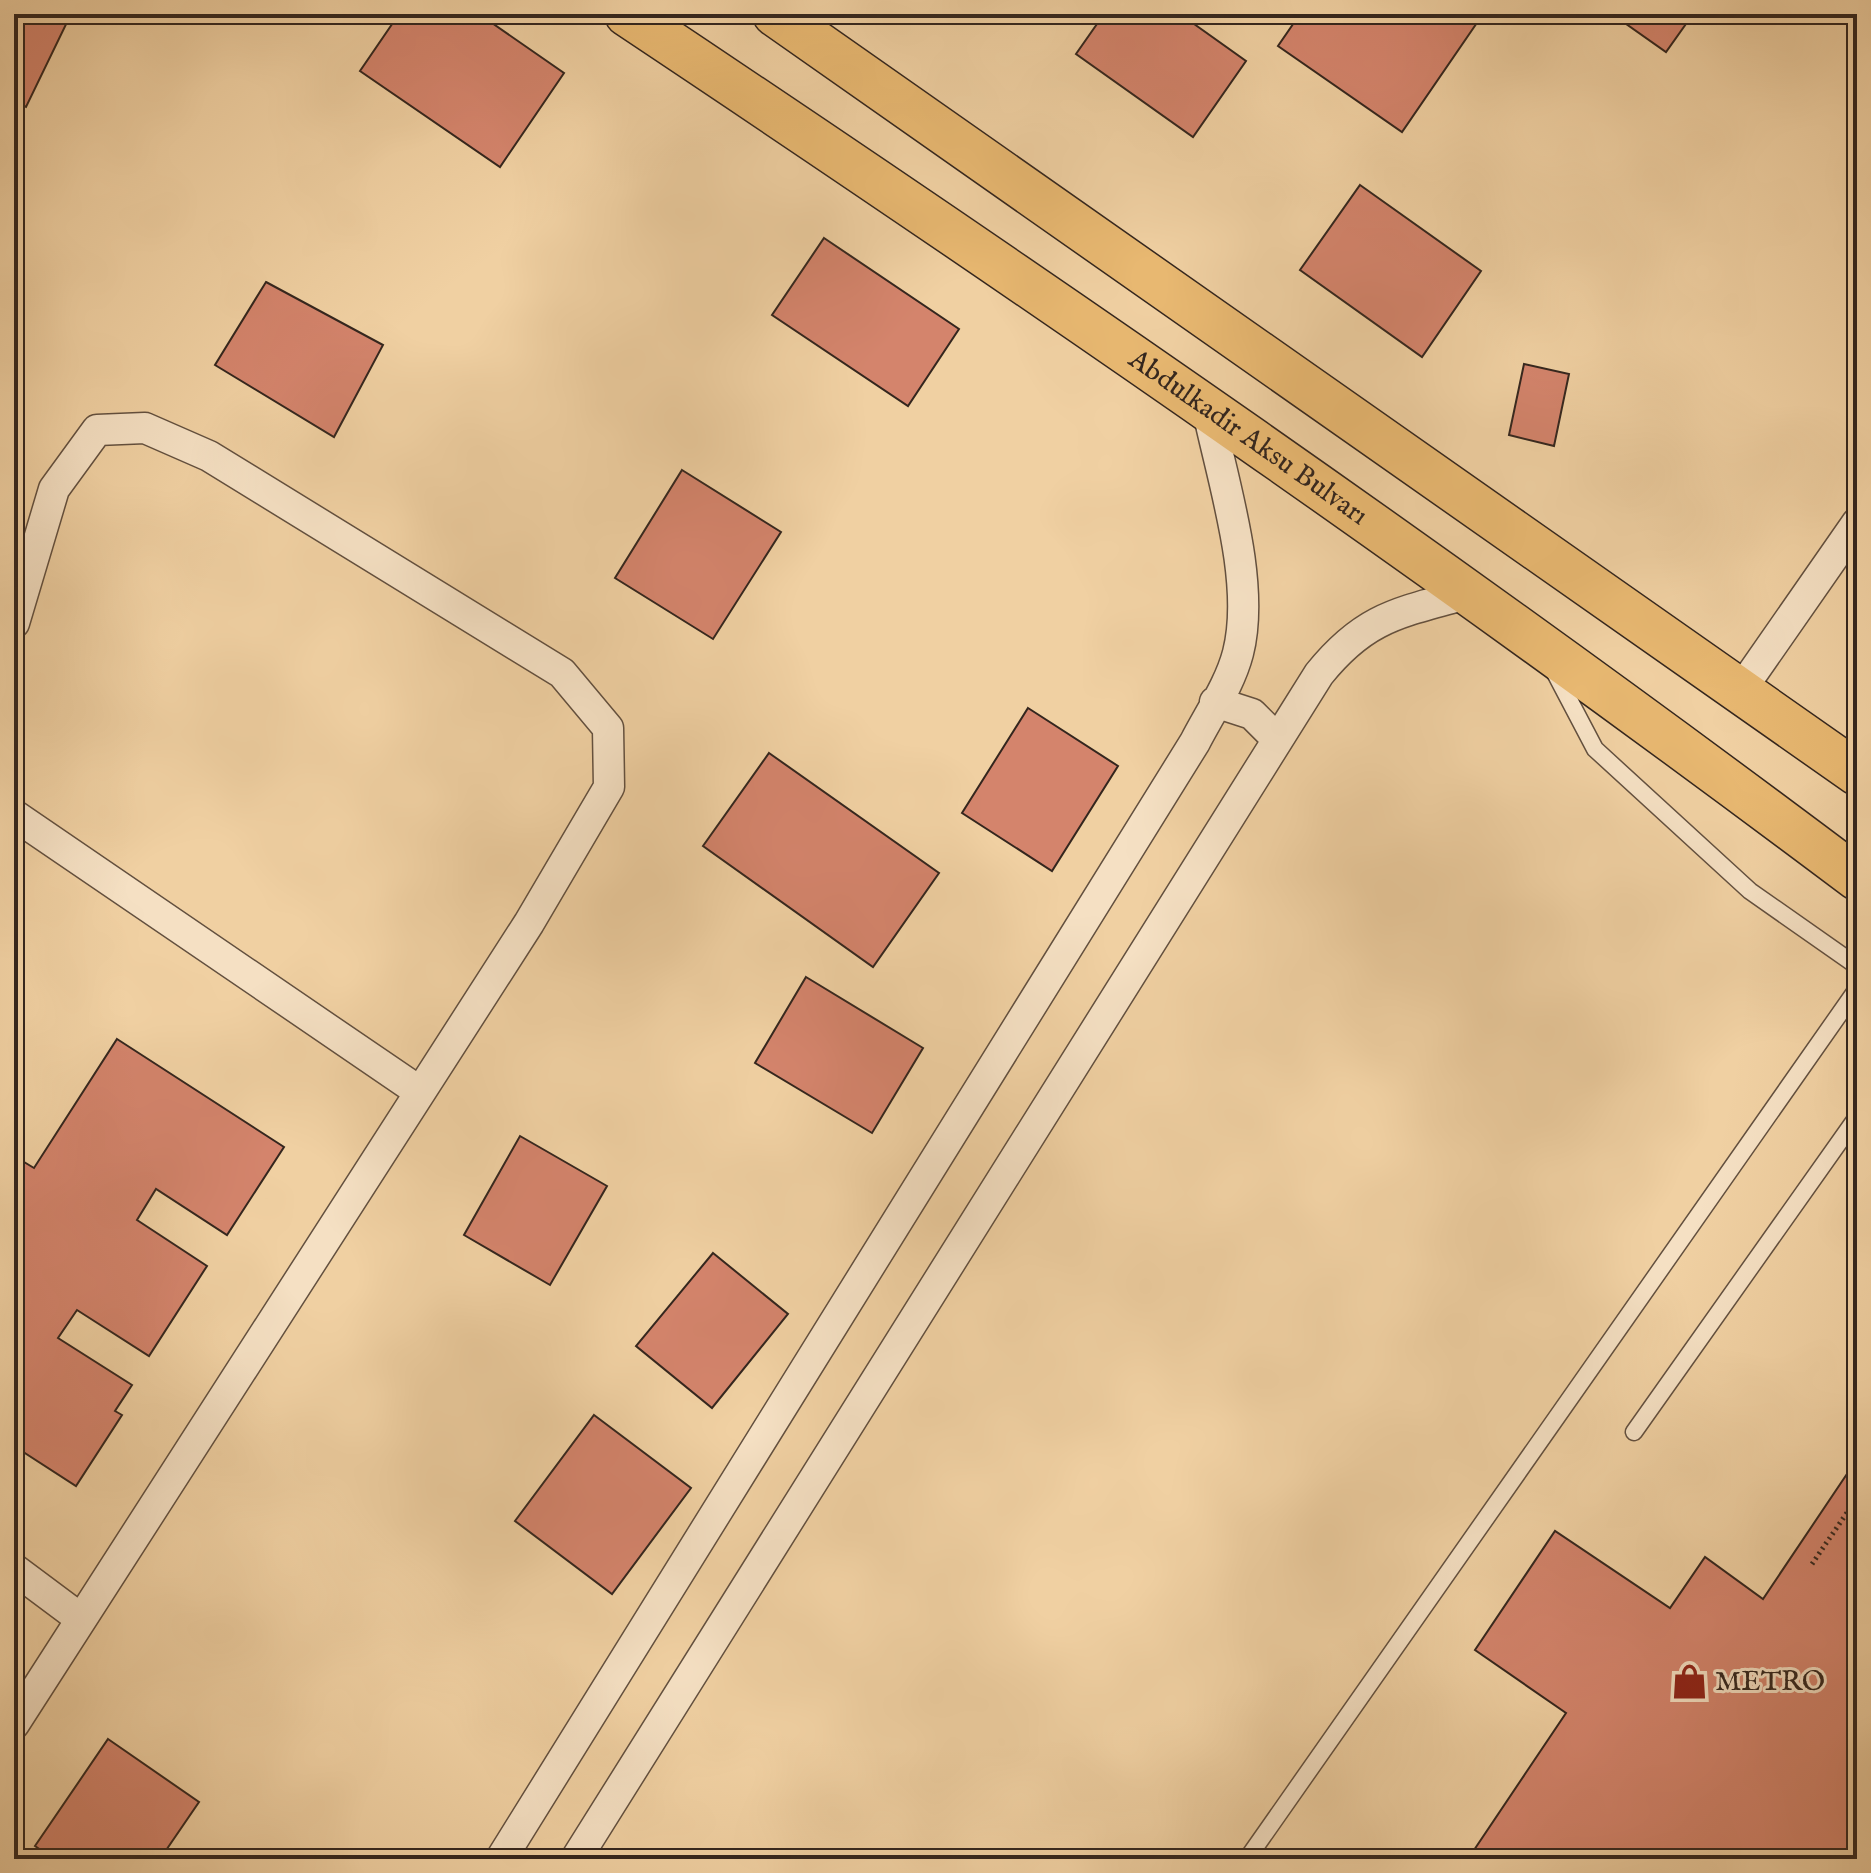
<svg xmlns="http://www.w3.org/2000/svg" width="1871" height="1873" viewBox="0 0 1871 1873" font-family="'IM FELL English',serif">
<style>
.building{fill:#d4846c;stroke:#34261e;stroke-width:2}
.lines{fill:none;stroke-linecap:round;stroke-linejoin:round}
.service-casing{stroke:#63503f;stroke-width:19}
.minor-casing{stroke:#63503f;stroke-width:33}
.primary-casing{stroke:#34261e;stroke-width:47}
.path{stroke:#34261e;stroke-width:5;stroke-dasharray:2 4;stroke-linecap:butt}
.service{stroke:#f5e0c3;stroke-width:16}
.minor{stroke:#f5e0c3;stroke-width:30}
.primary{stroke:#e8b871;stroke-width:44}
.labels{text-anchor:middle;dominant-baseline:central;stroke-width:6;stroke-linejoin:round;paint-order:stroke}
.street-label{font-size:28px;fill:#34261e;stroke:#f5e0c3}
.poi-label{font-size:28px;fill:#34261e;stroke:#f5e0c3;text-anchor:start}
</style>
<rect width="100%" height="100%" fill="#f0d0a2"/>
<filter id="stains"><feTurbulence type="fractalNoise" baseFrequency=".0025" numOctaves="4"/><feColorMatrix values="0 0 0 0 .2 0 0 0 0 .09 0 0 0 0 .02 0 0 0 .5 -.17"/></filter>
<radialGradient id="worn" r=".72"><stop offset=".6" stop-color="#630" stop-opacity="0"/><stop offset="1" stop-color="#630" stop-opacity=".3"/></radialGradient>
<path class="building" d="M14,14H71L26,107L14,101Z
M399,14H479L564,73L500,167L360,71Z
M1104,14H1180L1246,61L1193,137L1076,54Z
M1300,14H1483L1402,132L1278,46Z
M1612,14H1693L1666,52Z
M1360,185L1481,271L1422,357L1300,270Z
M824,238L959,329L908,406L772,315Z
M266,282L383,345L334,437L215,365Z
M1524,364L1569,374L1554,446L1509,435Z
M682,470L781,532L713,639L615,578Z
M1028,708L1118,766L1052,871L962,813Z
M769,753L939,873L873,967L703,846Z
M806,977L923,1048L872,1133L755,1063Z
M117,1039L284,1147L227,1235L156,1189L137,1220L207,1266L149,1356L77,1310L58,1338L132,1385L115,1411L122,1415L76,1486L14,1446V1156L34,1168Z
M520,1136L607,1186L550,1285L464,1235Z
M713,1253L788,1314L712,1408L636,1346Z
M594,1415L691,1488L612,1594L515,1521Z
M1857,1459V1859H1468L1566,1713L1475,1650L1555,1531L1670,1608L1705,1557L1763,1599Z
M108,1739L199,1802L160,1859H54L35,1846Z"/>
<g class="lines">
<defs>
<path id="service" d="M1554,671L1595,749L1750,891L1857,966
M1634,1432L1857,1117
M1247,1859L1857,989"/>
<path id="minor" d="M14,623L54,489L97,430L145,428L209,456L562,673L608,728L609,787L529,923L14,1724
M1740,691L1857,523
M1215,702L1252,714L1277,739
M14,815L420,1092
M14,1569L81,1619
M501,1859L1195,742C1210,713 1230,684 1238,653C1256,583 1223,482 1208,411
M576,1859L1319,674C1365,617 1398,613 1466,594"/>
<g id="primary">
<path id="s1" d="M627,14C1044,292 1457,577 1857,878"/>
<path d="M775,14L1857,773"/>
</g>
</defs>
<use href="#service" class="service-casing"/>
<use href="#minor" class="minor-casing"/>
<use href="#primary" class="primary-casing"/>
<path class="path" d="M1812,1564L1857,1498"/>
<use href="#service" class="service"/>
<use href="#minor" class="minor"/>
<use href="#primary" class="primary"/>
</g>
<defs>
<symbol id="shop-bare" viewBox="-9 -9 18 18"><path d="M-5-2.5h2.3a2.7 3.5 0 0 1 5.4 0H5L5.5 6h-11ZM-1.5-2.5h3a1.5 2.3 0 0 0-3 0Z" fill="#8f2418" stroke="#f5e0c3" stroke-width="2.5" paint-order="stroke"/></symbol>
</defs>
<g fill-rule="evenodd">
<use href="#shop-bare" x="1664" y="1656" width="51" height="51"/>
</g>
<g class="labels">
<g class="street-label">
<text stroke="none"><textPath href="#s1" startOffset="752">Abdulkadir Aksu Bulvarı</textPath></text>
</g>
<g class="poi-label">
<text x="1715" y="1682">METRO</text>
</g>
</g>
<rect width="1871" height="1873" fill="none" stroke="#f0d0a2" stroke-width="48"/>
<rect x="16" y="16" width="1839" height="1841" fill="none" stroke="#34261e" stroke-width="4"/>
<rect x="24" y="24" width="1823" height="1825" fill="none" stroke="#34261e" stroke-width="2"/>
<rect width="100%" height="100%" filter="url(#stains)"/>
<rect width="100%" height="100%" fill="url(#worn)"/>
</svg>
